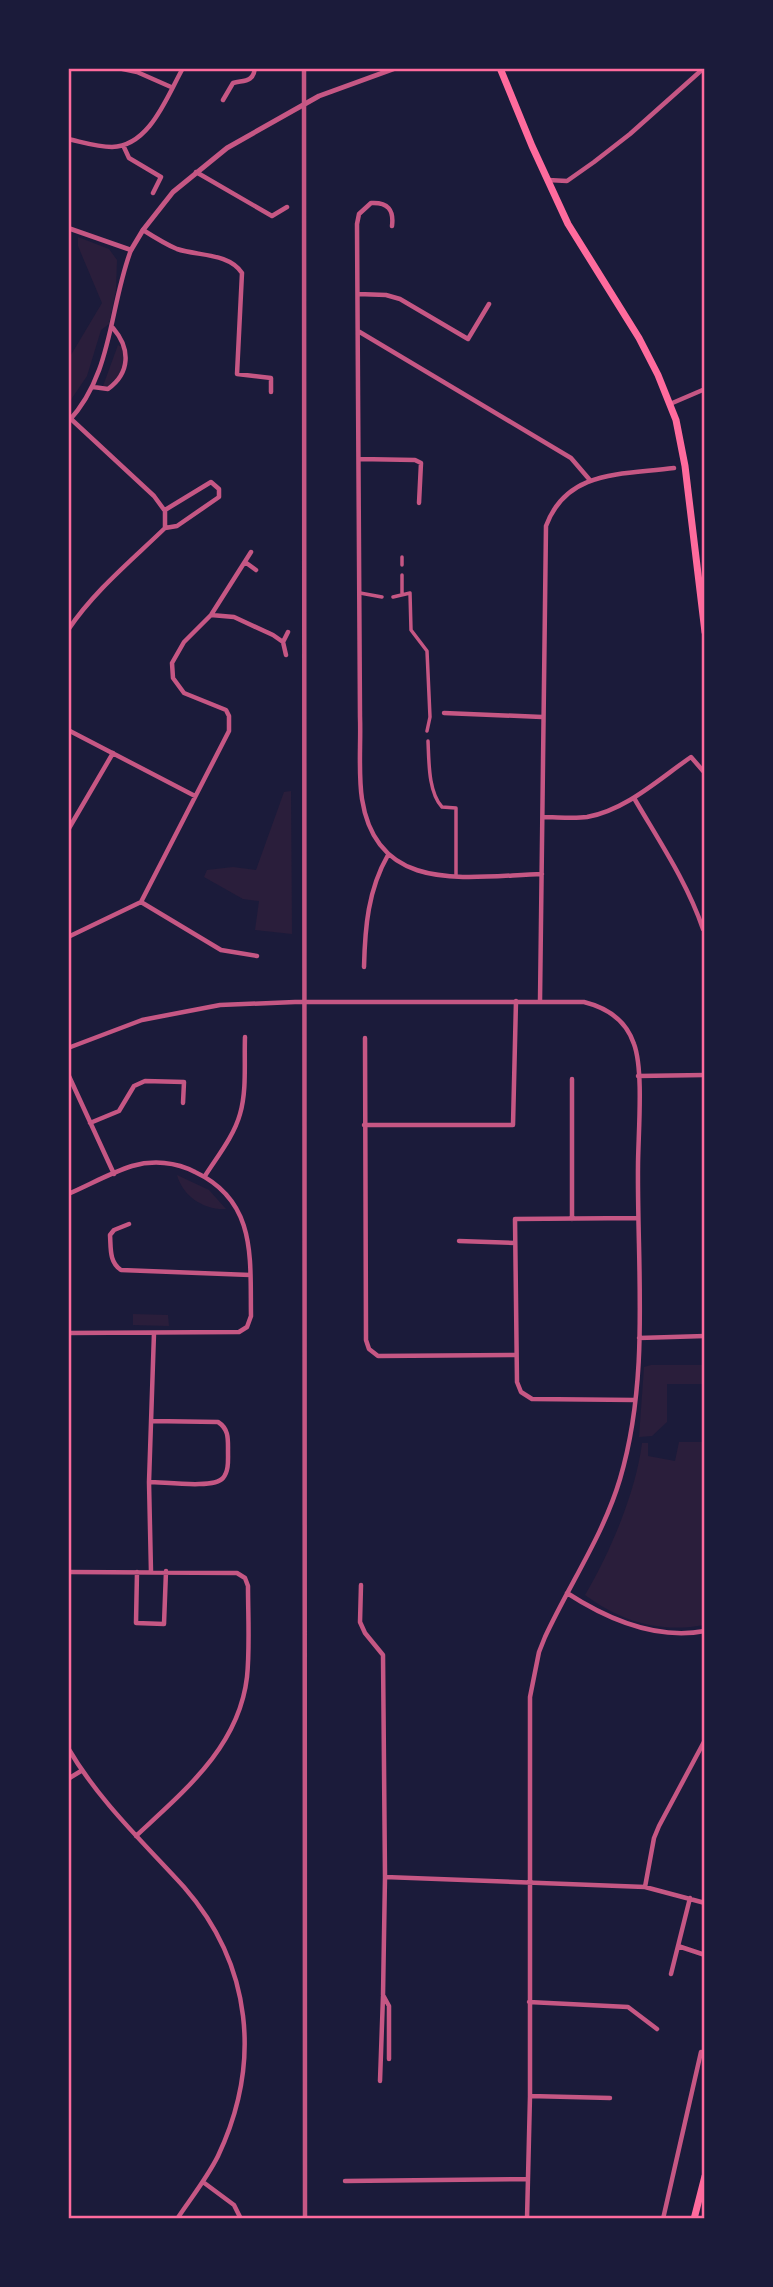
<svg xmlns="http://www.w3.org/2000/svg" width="773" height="2287" viewBox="0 0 773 2287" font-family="'PT Sans',sans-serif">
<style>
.green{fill:#2a1e3b}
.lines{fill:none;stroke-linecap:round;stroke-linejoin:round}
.pedestrian{stroke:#c65784;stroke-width:3.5}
.minor{stroke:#c65784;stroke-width:4.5}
.tertiary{stroke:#c65784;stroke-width:5}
.primary{stroke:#ff6b9d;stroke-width:7}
.neatline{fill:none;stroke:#ff6b9d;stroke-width:2.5}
</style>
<rect width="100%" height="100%" fill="#1b1b3a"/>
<path class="green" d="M78,237L109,249L117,260L116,290L109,324L101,330L87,376L68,404V360L102,303L78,246Z
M118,345L123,348L124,369L110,386H103Z
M291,791L292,934L255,930L259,901L243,899L204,877L207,870L233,867L256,870L284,792Z
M177,1175L209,1190L226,1209C203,1210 183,1196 177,1175Z
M133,1314L168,1315L169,1326L133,1325Z
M651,1365H705V1384H667V1422L652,1436L639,1437L644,1367Z
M679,1442H705V1625C659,1633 622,1622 585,1595C610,1553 636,1492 642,1443H648V1456L675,1461Z"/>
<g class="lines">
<path class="pedestrian" d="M402,557V565
M360,593L382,597
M402,593V575
M393,597L410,593L411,630L427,651L430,717L427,731
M428,741C429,760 428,792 442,807L456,808V876"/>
<path class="minor" d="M118,68L137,72L171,87
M304,68L305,2219
M223,100L233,83C244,80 253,83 255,68
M68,139C82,142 97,147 112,147C150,146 167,96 183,68
M123,145L129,158L161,177L153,193
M196,172L272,216L287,207
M548,180L567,181L594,162L630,134L704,68
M392,226C394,210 388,202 371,203L359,214L357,224L360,717C361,744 358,773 362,799C377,896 469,876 542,874
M143,230C154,237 165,244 177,249C198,256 229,253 242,273L237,374L271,378V392
M358,294L386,295L400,299L468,339L489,304
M358,331L571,458L589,479
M93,387L108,389C130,373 131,349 113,328
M670,404L705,389
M68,422C113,374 109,308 131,250
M359,459L415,460L421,463L419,503
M165,510L211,482L219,489V497L177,526L165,528
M245,562L256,570
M211,615L234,617L273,635L283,642L286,655
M68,630C94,591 132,560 165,528V511L154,496L71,419
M283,642L288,632
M444,713L542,717
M68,730L195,796
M634,798C659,841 687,882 703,929
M543,817C557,817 573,819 587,817C626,810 659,779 691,757L704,772
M68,830L113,753
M141,902L221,950L257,956
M68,937L141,902L229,731V716L226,710L184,693L173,678L172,663L184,642L211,615L251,552
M364,967C365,927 368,890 388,855
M540,1001L546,526C567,469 623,475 674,468
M365,1038L366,1340L369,1349L378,1356L515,1355
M68,1048L142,1020L220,1005L295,1002H584C608,1008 626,1020 634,1044C644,1071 638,1136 638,1166C637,1270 650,1378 620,1479C603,1536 570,1583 545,1637L539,1652L530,1697V2096L527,2219
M68,1074L114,1174
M638,1076L705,1075
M90,1123L119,1111L134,1086L145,1081L184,1082L183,1103
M364,1125H513L516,1001
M205,1176C217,1157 234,1136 240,1114C247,1090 244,1062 245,1037
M68,1194C89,1185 110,1173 132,1166C153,1160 176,1162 195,1172C257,1201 250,1258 251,1316L247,1327L239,1332L68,1333
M572,1219V1079
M129,1224L114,1230L110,1235C111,1248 109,1262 121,1270L250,1275
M459,1241L515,1243
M639,1338L705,1336
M635,1400L532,1399L521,1392L517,1382L515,1219L638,1218
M149,1482C165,1482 214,1489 223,1478C229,1471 228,1460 228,1451C228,1439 229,1429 218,1422L151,1421
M68,1572L237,1573L245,1578L248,1586C248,1616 250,1648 247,1677C239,1747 183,1792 136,1836
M137,1572L136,1623L164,1624L166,1571
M151,1572L149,1482L154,1333
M361,1585L360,1622L365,1633L383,1655L385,1877L383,1995L389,2006V2059
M567,1593C607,1619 656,1640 705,1631
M68,1748C99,1801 143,1842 184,1887C252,1965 262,2063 218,2156C207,2178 191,2198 177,2219
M68,1779L81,1771
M385,1877L645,1887L705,1903
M645,1887L654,1838L659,1826L705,1740
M678,1946L705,1955
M671,1974L690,1898
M529,2002L628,2007L657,2029
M380,2081L383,1996
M530,2096L610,2098
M345,2181L528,2179
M203,2182L234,2205L241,2219
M663,2219L701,2052"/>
<path class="tertiary" d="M68,228L131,250L143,230L173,192L227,148L319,96L396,68"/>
<path class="primary" d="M500,68L532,146L568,224L639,338L658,375L676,420L685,466L705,632
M694,2219L705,2176"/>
</g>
<rect width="773" height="2287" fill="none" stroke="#1b1b3a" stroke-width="140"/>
<rect x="70" y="70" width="633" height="2147" class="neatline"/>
</svg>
